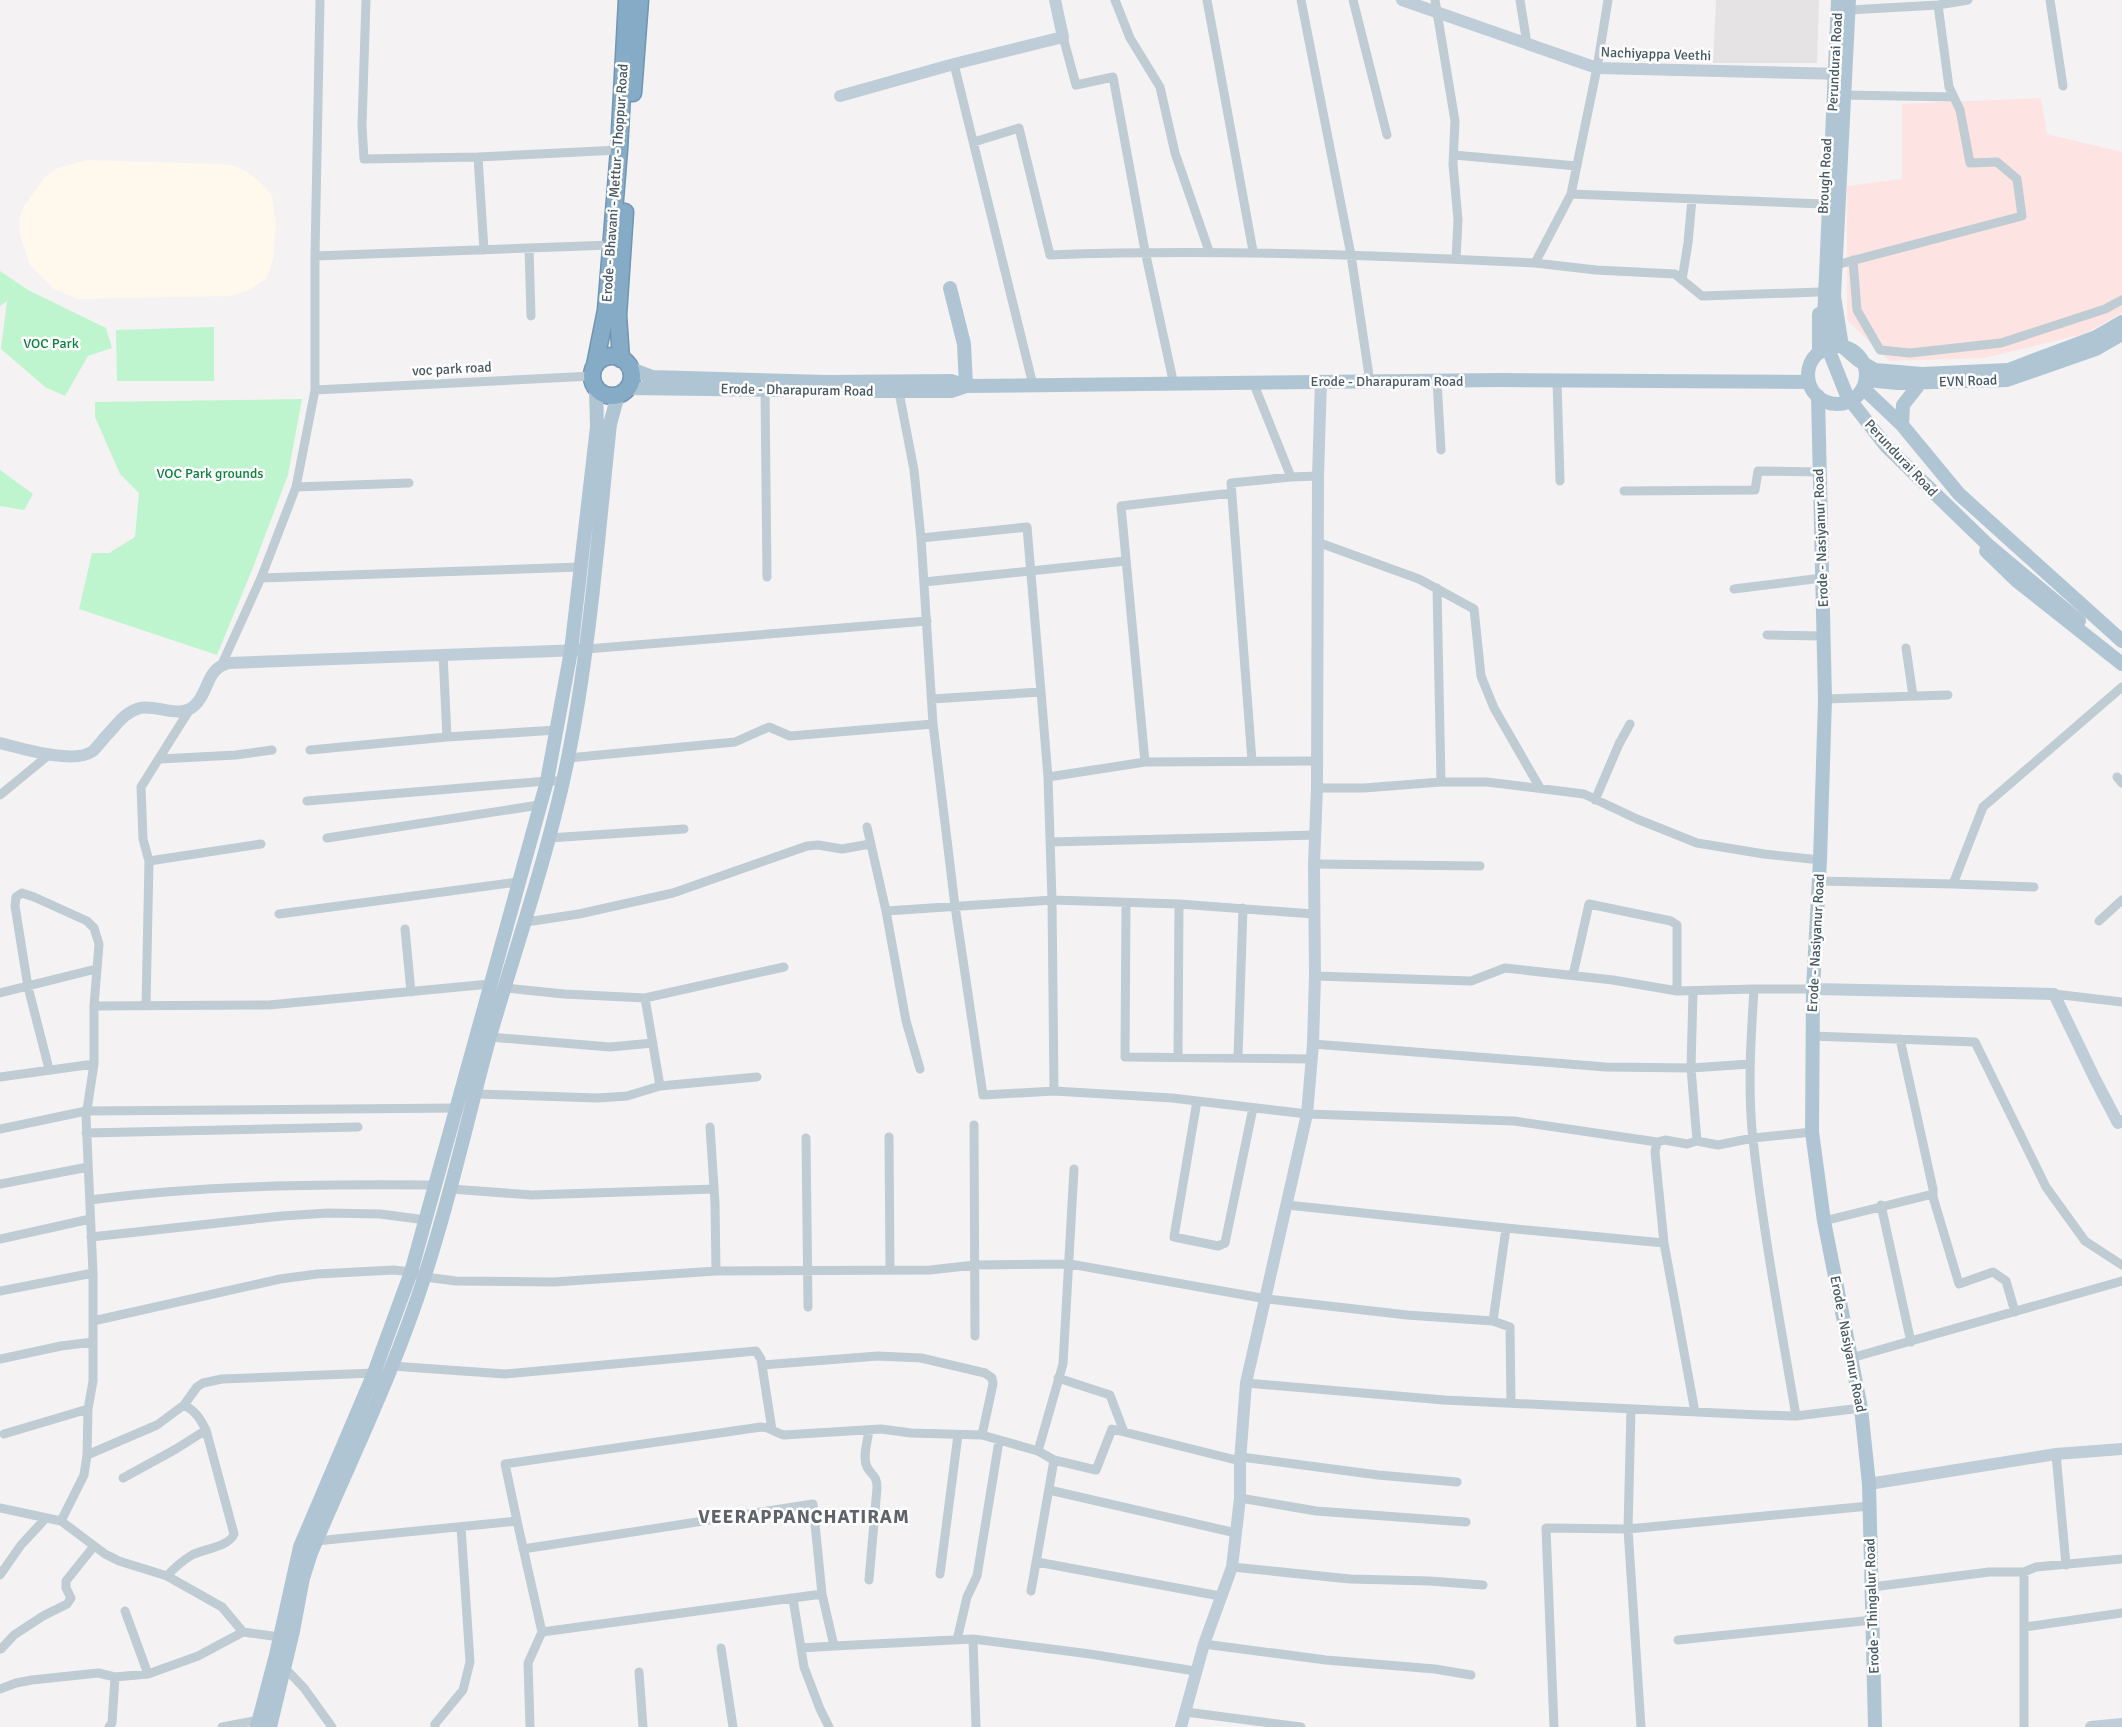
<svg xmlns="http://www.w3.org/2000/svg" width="2122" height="1727" viewBox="0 0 2122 1727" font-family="Signika,sans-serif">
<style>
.commercial{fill:#fef8ed}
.education{fill:#e6e3e5}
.medical{fill:#fee3e3}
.green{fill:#bef5ce}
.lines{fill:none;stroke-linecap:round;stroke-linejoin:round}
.highway-casing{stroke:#7096b2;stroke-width:19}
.street{stroke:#bfccd3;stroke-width:9}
.secondary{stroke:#becdd8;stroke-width:12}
.primary{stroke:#b0c5d4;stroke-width:14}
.highway{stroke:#85abc6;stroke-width:16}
.primary-bridge{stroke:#b0c5d4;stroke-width:14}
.labels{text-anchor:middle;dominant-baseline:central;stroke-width:5;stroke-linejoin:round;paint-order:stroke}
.street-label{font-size:14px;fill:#475863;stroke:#fff}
.park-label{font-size:14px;fill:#0c833d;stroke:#fff}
.district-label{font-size:19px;font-weight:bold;letter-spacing:1px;fill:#5e6469;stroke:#fff}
</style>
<rect width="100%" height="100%" fill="#f5f2f3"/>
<path class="commercial" d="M88,160L219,164L235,166L246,171L260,182L272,196L276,225L273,260L267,278L251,289L230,296L78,299L54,289L30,265L20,235L19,218L25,205L44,178L57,168Z"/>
<path class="education" d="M1716,0H1819L1817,63H1713Z"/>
<path class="medical" d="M2041,98L2047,134L2122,152V313L2084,334L1984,358L1889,361L1847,320V186L1902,179V104Z"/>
<path class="green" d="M0,271L28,290L106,328L112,348L88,356L65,396L45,387L1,349L7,301L0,306Z
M214,327V381H117L116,330Z
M302,399L288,475L252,570L217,655L79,609L92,553H109L135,537L139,493L120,474L95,417V402Z
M0,470L33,494L24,510L0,506Z"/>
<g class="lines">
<defs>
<path id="highway" d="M633,93L640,0
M592 376a20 20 0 1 1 40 0a20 20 0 1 1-40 0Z
M621,359L618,315L625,212
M595,365L606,310L619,150L627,0"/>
</defs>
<use href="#highway" class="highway-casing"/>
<path class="street" d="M366,0L362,126L364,159L478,157L619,150
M1115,0L1130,38L1160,87L1175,153L1209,251
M1207,0L1253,251
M1301,0L1351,255L1370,382
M1353,0L1387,135
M1435,0L1455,121L1453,164L1458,220L1456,259
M1520,0L1527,44
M2050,0L2063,86
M1849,10L1938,5L1968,0
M1063,37L1076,85L1113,77L1145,251L1174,385
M954,64L1033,385
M1844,95L1954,97
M974,142L1019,128L1050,255C1213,249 1373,255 1535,263L1571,194L1597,68L1608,0
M1454,155L1577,166
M478,157L484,250
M1571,194L1824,204
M529,248L531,316
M315,256L611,245
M1853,260L1857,310L1880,350L1910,353L2001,343L2105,309L2122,300
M1535,263L1596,270L1675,274L1702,296L1820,292
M1836,265L2022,216L2017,179L1997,162L1970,163L1960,110L1949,87L1938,5
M1682,280L1688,243L1692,199
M1437,381L1441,450
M1557,381L1560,481
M898,387L914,470L921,538L933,724L955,906L983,1095L1054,1091L1172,1098L1307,1114L1514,1121L1657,1142L1665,1140L1687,1144L1697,1141L1718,1145L1753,1138L1812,1132
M315,390L592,376
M765,390L767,577
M1291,477L1318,476
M296,487L409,483
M1624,491L1755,490L1758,471L1819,472
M1232,493L1121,506L1145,762L1317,761
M921,538L1027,527L1041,692
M1320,543L1419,579L1474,609L1481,676L1494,708L1540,788
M261,578L296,487L315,390V256L320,0
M924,582L1126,561
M1437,588L1441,782
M1734,589L1822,578
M1767,635L1823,636
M1906,648L1913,696
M587,649L927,621
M443,654L447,737
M222,664L261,578L580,567
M932,699L1041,692L1048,777L1145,762
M1825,699L1948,695
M310,750L447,737L557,730
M568,758L735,742L769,727L790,736L933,724
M160,759L236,755L272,750
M1252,761L1231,483L1291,477L1253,382
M1048,777L1052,900L1054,1091
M2117,777L2122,783
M1317,788H1364L1441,782H1487L1584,794L1637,819L1697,843L1764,854L1820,860
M0,795L50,754
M1595,800L1619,744L1630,724
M307,801L547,781H562
M867,827L886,911
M327,838L539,805
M549,838L684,829
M1050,842L1315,835
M149,861L261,844
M1314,864L1480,866
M1819,881L1953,884L1983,807L2122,687
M1953,884L2034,887
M1126,903L1125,1057L1312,1059
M279,914L518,882
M2099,921L2122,900
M526,922L579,914L673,893L807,846L818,845L842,849L870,844
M405,929L411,992
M1573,975L1589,904L1671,921L1677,925V991
M1315,976L1471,981L1505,968L1613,980L1677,991L1754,989C1751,1036 1748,1083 1752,1130C1762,1226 1780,1321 1796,1416
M505,988L564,994L645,998L784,967
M1754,989H1813
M1693,992L1691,1068L1697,1141
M0,993L96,969
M2054,994L2122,1002
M645,998L660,1086
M146,1005L149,861L143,839L141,787L190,709
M94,1006L269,1005L490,984
M1812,1036L1975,1042L2046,1187L2085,1241L2122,1265
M490,1037L610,1047L653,1043
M1900,1039L1933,1189V1197L1959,1284L1993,1272L2006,1281L2015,1312
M1313,1044L1606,1067L1691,1068L1750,1064
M1178,1057L1179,904
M1238,1057L1243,908
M49,1069L28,987L15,906L16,897L22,893L34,897L87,921L94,928L99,944L94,1006V1064L86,1116L93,1273V1381L88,1409L87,1455L84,1475L61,1521
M920,1069L906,1021L886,911L1052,900L1179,904L1314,914
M0,1077L94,1064
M476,1094L598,1098L627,1096L660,1086L757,1077
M1197,1101L1174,1237L1218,1246L1225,1243L1253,1108
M974,1125L975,1336
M710,1127L715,1203L716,1271
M0,1129L86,1111L457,1108
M86,1133L358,1127
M889,1137L890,1270
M806,1138L808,1307
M1657,1142L1655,1152L1664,1243L1695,1412
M0,1184L88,1167
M451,1189L532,1195L714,1189
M90,1200C204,1185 321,1184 436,1185
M1881,1205L1911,1342
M1824,1221L1933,1194
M1506,1228L1664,1243
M91,1237L282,1216L328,1213L380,1214L426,1220
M0,1239L90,1219
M0,1291L93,1273
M93,1321L280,1279L317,1274L394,1270L411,1272L425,1277L456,1281L554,1282L716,1271L930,1270L975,1265L1070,1264L1267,1299L1407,1315L1493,1321L1506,1228L1287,1205
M1493,1321L1510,1327L1511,1403
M1851,1358L2122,1281
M0,1359L61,1346L93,1342
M762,1365L878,1356L921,1358L985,1373L992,1378L993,1384L982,1435
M392,1366L505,1374L756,1351L761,1359L772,1430
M1058,1378L1110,1395L1124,1432
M1246,1383L1444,1400L1760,1415L1796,1416L1861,1408
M1631,1409L1628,1529L1641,1727
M869,1430C868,1440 862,1457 867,1467C872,1476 877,1475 877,1488L869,1580
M4,1434L88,1409
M1038,1451L1063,1364L1074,1169
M2056,1454L2066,1565
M87,1455L157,1425L184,1405L197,1387L203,1383L222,1379L374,1373
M1241,1457L1378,1475L1457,1482
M123,1478L176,1449L206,1430
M1049,1490L1236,1533
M1240,1498L1316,1511L1466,1522
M0,1508L61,1521L105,1554L119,1561L167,1576L222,1607L243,1632L280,1637
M517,1521L505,1464L761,1427C770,1427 775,1433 784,1435L881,1429L911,1433L982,1435L1038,1451L1054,1460L1096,1470L1112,1429L1240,1461
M316,1541L517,1521L542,1632L822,1594L834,1646L973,1639L1090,1654L1195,1671
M523,1549L813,1504L822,1594
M1037,1562L1220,1596
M1232,1567L1350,1579L1429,1581L1483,1585
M940,1574L958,1435
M0,1575L21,1545L46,1518
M167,1576C174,1568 182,1561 192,1555C203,1549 229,1547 234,1534L206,1430C200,1419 196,1411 184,1405
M1872,1587L1989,1572H2024L2036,1567L2122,1559
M1031,1591L1054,1460
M793,1599L804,1667L820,1709L829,1727
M125,1611L148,1674
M2025,1627L2122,1613
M973,1639L976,1727
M957,1640L967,1597L977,1576L999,1441
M1678,1640L1873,1620
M1204,1644L1326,1660L1435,1669L1471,1675
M721,1648L733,1727
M801,1648L834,1646
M1,1649L14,1635L43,1616L67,1604L71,1598L66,1588V1581L94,1546
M284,1667L304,1688L332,1727
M639,1672L643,1727
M0,1689L16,1683L32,1680L98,1673L115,1677L148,1674L198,1656L243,1632
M1186,1712L1301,1727
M109,1727L112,1723L115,1677
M222,1727L259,1720
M435,1727V1724L463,1690L470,1662L461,1527
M530,1727L528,1663L542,1632
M1554,1727L1546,1528L1628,1529L1869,1506
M2024,1727V1572"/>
<path class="secondary" d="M1402,0L1597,68L1845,74
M840,96L954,64L1063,37L1055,0
M0,743C21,748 74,765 93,751C98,746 103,739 108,734C118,723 125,712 140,708C157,704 180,720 195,705C210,691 205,669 229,663L580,650
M1813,989L2054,994L2095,1079L2118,1123L2122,1121
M1869,1484L2056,1454L2122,1449
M1181,1727L1204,1644L1232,1567L1240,1498V1461L1246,1383L1307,1114L1313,1044L1315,976L1314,864L1317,788L1318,476L1321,381
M2091,1727L2122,1724"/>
<path class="primary" d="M950,288L964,344L966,386
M1819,314V353
M1842,346L1834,296L1849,0
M1808 375a29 29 0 1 1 58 0a29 29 0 1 1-58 0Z
M629,368L652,377L827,382L951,381L966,386L1500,380L1809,382
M2011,369L2096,337L2122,322
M1866,380L1898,383L2007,380L2096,349L2122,334
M628,388L789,390
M1863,388L1902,425L1959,494L2122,641
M873,391H951L966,386
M1818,396L1825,699L1820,860L1813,989L1812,1132L1824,1221L1861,1408L1869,1484L1875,1727
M1902,425L1903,405L1921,382
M1986,551L2017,581L2122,664
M257,1727L276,1655L300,1547L374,1373L411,1272L547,781L571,651L597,427L596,389
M270,1727L293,1631L303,1578L311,1553C350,1461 395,1370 425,1275C451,1196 468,1116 490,1036C517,943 549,852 568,758C590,648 598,536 610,424L618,395"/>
<use href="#highway" class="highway"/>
<path class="primary-bridge" d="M1838,0L1824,320L1831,356L1847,396L1886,446L1989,546L2079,621
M1832,329L1844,348L1858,360L1875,370L1922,374L2008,370"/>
</g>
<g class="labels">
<g class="street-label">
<text transform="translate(1656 54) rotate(2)">Nachiyappa Veethi</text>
<text transform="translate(1835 62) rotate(-87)">Perundurai Road</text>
<text transform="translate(1825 176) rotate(-87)">Brough Road</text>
<text transform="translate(615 183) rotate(-86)">Erode - Bhavani - Mettur - Thoppur Road</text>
<text transform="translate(452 369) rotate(-3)">voc park road</text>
<text x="1387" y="381">Erode - Dharapuram Road</text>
<text transform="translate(1968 381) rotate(-2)">EVN Road</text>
<text transform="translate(797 390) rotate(1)">Erode - Dharapuram Road</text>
<text transform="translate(1901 458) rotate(47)">Perundurai Road</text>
<text transform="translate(1821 538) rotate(-92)">Erode - Nasiyanur Road</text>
<text transform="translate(1816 943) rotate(-87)">Erode - Nasiyanur Road</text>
<text transform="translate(1848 1344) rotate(79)">Erode - Nasiyanur Road</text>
<text transform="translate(1872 1606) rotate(-92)">Erode - Thingalur Road</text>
</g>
<g class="park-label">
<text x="51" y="343">VOC Park</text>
<text x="210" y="473">VOC Park grounds</text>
</g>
<g class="district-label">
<text x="804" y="1517">VEERAPPANCHATIRAM</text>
</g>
</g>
</svg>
